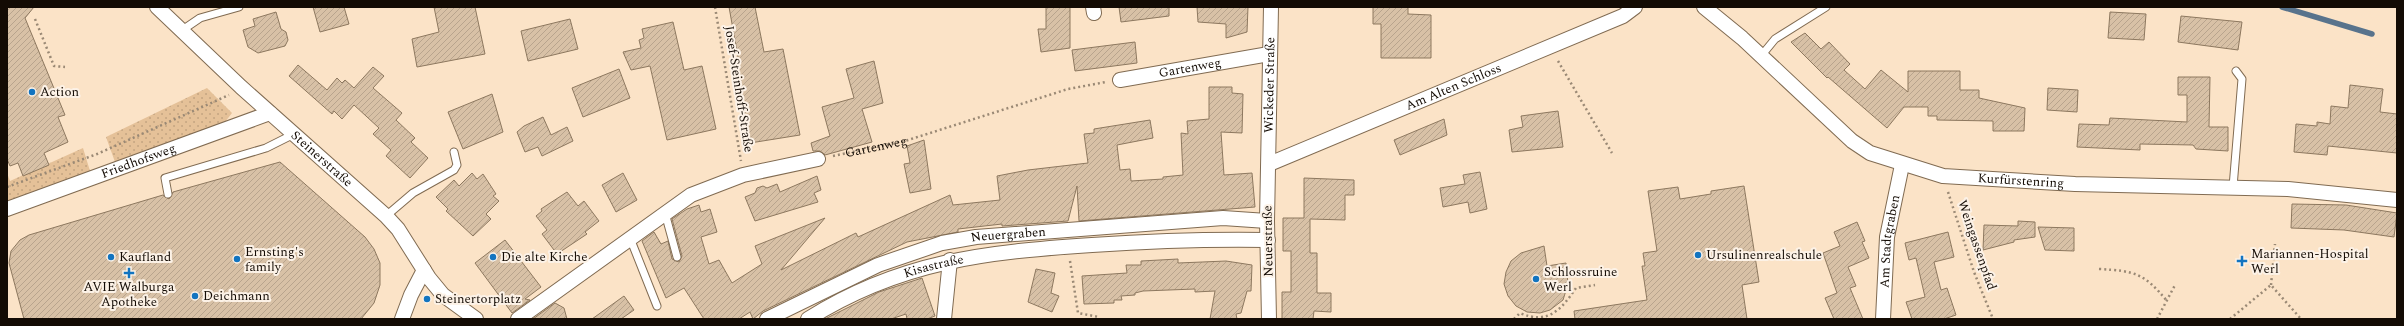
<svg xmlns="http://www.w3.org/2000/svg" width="2404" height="326" viewBox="0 0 2404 326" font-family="Spectral,serif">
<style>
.grass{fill:url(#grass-dots)}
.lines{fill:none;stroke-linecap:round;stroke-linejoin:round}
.stream{stroke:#58738c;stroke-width:5.5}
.building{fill:url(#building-hatch);stroke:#8d785f}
.lane-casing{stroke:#806b52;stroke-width:9}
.street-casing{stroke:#806b52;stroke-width:16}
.path{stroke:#9a8975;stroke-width:2.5;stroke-dasharray:2 3;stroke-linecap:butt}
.lane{stroke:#fff;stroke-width:7}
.street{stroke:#fff;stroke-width:14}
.poi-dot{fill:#1274c0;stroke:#fcf2e7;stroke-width:1.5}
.labels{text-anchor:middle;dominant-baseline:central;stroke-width:4;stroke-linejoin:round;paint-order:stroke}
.street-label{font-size:13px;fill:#130b04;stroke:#fcf2e7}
.poi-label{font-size:13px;fill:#130b04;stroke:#fcf2e7;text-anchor:start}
</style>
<defs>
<pattern id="grass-dots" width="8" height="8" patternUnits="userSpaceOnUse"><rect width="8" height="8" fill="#e5c198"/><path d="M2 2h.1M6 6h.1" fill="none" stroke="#c4a481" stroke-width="1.8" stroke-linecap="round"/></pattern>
<pattern id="building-hatch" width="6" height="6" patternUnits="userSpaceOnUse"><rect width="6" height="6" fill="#d8c1a6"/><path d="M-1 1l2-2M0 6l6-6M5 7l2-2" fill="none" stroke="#b8a48d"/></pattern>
</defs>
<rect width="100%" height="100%" fill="#fbe3c7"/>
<path class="grass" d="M207,88L232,113L225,122L115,162L106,137Z
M83,148L90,171L7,201V173L10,181Z"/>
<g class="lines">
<path class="stream" d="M2282,7L2372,34"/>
</g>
<path class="building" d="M7,7H34L25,18L65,115L58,117L68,142L44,153L49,165L23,176L18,163L10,166L7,159Z
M313,7H344L349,24L320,32Z
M434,7H475L485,54L417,67L412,39L439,32Z
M729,7H755L764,52L783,49L800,135L750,143L733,58L738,57Z
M1046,7H1070V48L1041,52L1038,29H1046Z
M1119,7H1169V16L1121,22Z
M1197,7H1248L1247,32L1226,38V24L1198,22Z
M1373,7H1408V14L1431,15V58H1381V24H1373Z
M276,12L281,29L286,32L288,40L285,46L258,53L248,47L243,30L255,26L253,19Z
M2110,12L2146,14L2144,40L2108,38Z
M2181,16L2242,22L2238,50L2178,42Z
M570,19L578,49L528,61L521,31Z
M673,22L684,70L702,66L716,129L667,140L650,66L631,70L623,52L641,48L639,40L644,38L642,29Z
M1805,33L1821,49L1829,42L1850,64L1844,70L1865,89L1881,70L1908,92V71H1960V90H1979V98L2025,108L2024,131H1993V121L1937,120V116H1928V107H1904L1887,128L1828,77L1827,78L1791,42Z
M1135,42L1137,63L1075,71L1072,50Z
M874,61L883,103L862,109L872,142L825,155L820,151H813L811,143L830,136L822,107L854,98L846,69Z
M298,65L327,90L337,78L342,83L345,80L354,88L373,67L384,76L373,88L402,113L396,120L415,138L411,142L428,158L410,178L386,156L391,150L373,134L379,128L354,105L342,119L334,111L332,114L289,76Z
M619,69L630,98L583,117L572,88Z
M2178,77H2210L2209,127H2228V151L2196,149L2193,145L2140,144V150L2077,147L2079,124L2109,125L2110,118L2187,122V95H2178Z
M2350,85L2383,89L2380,112L2397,114V153L2328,146L2327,155L2294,152L2296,124L2317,126V122L2330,124L2331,106L2348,108Z
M1209,87H1232V93L1243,94L1242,133L1221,132L1224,175L1252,173L1255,207L1079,221L1077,186L1068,221L1002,226V224L958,229V232L907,242L763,311L753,319L750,312L739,319H704L684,288L666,298L642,241L654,232L661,244L668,241L672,259L679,262L682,256L672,219L687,209L699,205L701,212L710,209L717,232L701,237L709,264L719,260L732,283L762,264L755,246L825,218L781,270L856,233L858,237L950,195L953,205L1000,200L997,176L1028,170L1088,163L1084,134L1094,133V129L1150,120L1153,138L1117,145L1120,170L1130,169L1131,181L1163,179V177L1183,175L1181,133L1188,134L1187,121L1209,119Z
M2048,88L2078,90L2077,112L2047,110Z
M492,94L503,132L463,149L448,112Z
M1558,111L1563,147L1512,152L1509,130L1523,127L1521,116Z
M543,117L551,135L567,127L573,141L542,156L538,147L525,152L517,132L524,126Z
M1444,119L1447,135L1400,155L1394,140Z
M924,140L931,189L910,193L904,164L910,163L907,146Z
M280,162L365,237L374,249L380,263V285L374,303L361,319H24L9,263L11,251L20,240L29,235L163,195L169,199L173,192Z
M1480,172L1487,209L1470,213L1468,202L1443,207L1440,188L1465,184L1463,175Z
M472,173L477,179L483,174L496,194L493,196L499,201L486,214L491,219L473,236L446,211L448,209L436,197L454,180L459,186Z
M623,173L637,200L616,212L602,185Z
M817,176L821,190L814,193L818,202L755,221L745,197L755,193L757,188L763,186L767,188L777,184L780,192Z
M1304,178L1354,180V195H1345V220L1310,219V253H1317V293H1331V312L1314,311L1313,319H1282V292H1291V251H1283V218H1304Z
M1744,186L1759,282L1742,285L1747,319H1575L1574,311L1647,300L1642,266H1645L1643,253L1657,251L1648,191L1678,187L1680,199L1711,194V191Z
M567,192L578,206L584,201L599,221L585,232L587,234L557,254L542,234L547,230L536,216L542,211L541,209Z
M2292,204L2346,205L2397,213L2394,237L2344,230L2291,228Z
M2018,221L2035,222V237L2014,240V242L1983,250L1984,225L2018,226Z
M1857,222L1865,241L1862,242L1869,258L1848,267L1856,286L1850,288L1863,319H1834L1825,298L1837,293L1823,253L1840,246L1834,232Z
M2038,227L2074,228V251L2045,250Z
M1948,232L1954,257L1934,262L1941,290L1947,288L1956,315L1944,319H1912L1906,302L1925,297L1916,258L1909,260L1905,243Z
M505,240L541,287L525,299L530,300L512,313L475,263Z
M1544,246L1547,266L1566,263L1568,284L1563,300L1550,310L1540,313L1527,312L1516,306L1508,296L1504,284L1506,272L1511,261L1521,253Z
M1178,259V263L1226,261L1252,265L1251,291H1247L1241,313L1236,314L1237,319H1210L1215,291L1195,292V289L1143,291L1135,293V295L1121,296L1122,300H1114V303L1084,304L1082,276L1127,273L1126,265H1141V261Z
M1036,269L1055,273L1051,293L1059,296L1052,312L1028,302Z
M922,278L935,316L927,319H907L906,314L891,319H825L879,292Z
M624,296L634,310L621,319H592Z
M555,303L564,308L567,319H533Z"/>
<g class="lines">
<defs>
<path id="lane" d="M181,31L200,18L239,7
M1761,56L1775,39L1826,7
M2233,187L2242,79L2236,71
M168,194L165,178L266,148L294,134
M665,213L677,257
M386,216L413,193L454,170L457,165L454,152
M630,238L657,306"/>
<g id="street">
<path id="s2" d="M157,7L241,87L386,216L398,229L429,278L443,295L476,319"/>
<path d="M1093,7L1094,13"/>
<path id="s3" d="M1704,7L1742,38L1852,141L1870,153L1943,176L2075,184L2288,189L2397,200"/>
<path id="s4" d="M1120,80L1269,54"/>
<path id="s5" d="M1269,164L1623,16L1635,7"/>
<path id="s6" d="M7,209L270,113"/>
<path d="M402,319L411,295L424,270"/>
<path d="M518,319L691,195L743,175L818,159"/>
<path id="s7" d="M767,319L878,265L942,243L976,237L1223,218L1267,221"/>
<path id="s8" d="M808,319C900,261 986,252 1092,245C1151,241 1209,239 1268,240"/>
<path d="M944,319L950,260"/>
<path id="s9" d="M1269,319L1267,221L1271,7"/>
<path id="s10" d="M1883,319L1887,237L1902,165"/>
</g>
</defs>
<use href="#lane" class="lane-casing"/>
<use href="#street" class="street-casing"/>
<g class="path">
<path d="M715,7L741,161"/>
<path d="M35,19L54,66L65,67"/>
<path d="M1558,61L1612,153"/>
<path id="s1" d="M833,156L905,141L1068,89L1106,82"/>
<path d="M7,187L97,154L229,95"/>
<path d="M1948,192L1974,272L1993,319"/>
<path d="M1070,261L1078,313L1099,317V319"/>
<path d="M2099,269C2135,271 2144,273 2167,301"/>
<path d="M2271,285L2275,244"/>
<path d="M1514,319L1520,313C1548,325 1561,310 1576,288L1595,285"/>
<path d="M2157,319L2175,285"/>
<path d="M2230,319L2271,285L2301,319"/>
</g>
<use href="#lane" class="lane"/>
<use href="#street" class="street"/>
</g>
<g class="poi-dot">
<circle cx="32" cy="92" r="4"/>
<circle cx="1698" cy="255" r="4"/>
<circle cx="111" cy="257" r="4"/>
<circle cx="493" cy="257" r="4"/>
<circle cx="237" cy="259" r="4"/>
<path d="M2240 255h4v4h4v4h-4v4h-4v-4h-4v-4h4z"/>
<path d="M127 267h4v4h4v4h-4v4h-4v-4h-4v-4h4z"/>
<circle cx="1536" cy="279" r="4"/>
<circle cx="195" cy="296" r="4"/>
<circle cx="427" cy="299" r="4"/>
</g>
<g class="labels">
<g class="street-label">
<text stroke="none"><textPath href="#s4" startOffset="71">Gartenweg</textPath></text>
<text stroke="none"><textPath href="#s9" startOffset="234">Wickeder Straße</textPath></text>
<text stroke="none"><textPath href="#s5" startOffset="200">Am Alten Schloss</textPath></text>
<text transform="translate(739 89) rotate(81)">Josef-Steinhoff-Straße</text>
<text stroke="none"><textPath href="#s1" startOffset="44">Gartenweg</textPath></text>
<text stroke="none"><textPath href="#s2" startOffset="224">Steinerstraße</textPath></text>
<text stroke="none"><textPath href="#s6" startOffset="140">Friedhofsweg</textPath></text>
<text stroke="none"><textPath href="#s3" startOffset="376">Kurfürstenring</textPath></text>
<text stroke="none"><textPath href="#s7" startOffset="258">Neuergraben</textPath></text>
<text transform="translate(1268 241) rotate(-91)">Neuerstraße</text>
<text stroke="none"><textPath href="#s10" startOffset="78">Am Stadtgraben</textPath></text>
<text transform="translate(1977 245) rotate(71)">Weingassenpfad</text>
<text stroke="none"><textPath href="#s8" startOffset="137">Kisastraße</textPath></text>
</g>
<g class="poi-label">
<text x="40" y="92">Action</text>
<text x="245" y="252">Ernsting's<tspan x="245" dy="15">family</tspan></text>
<text x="2251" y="254">Mariannen-Hospital<tspan x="2251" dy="15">Werl</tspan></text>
<text x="1706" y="255">Ursulinenrealschule</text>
<text x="119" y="257">Kaufland</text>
<text x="501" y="257">Die alte Kirche</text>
<text x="1544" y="272">Schlossruine<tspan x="1544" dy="15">Werl</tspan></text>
<text x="129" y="287" text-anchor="middle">AVIE Walburga<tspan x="129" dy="15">Apotheke</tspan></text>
<text x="203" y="296">Deichmann</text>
<text x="435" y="299">Steinertorplatz</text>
</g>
</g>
<rect width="2404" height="326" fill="none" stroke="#130b04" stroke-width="16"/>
</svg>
